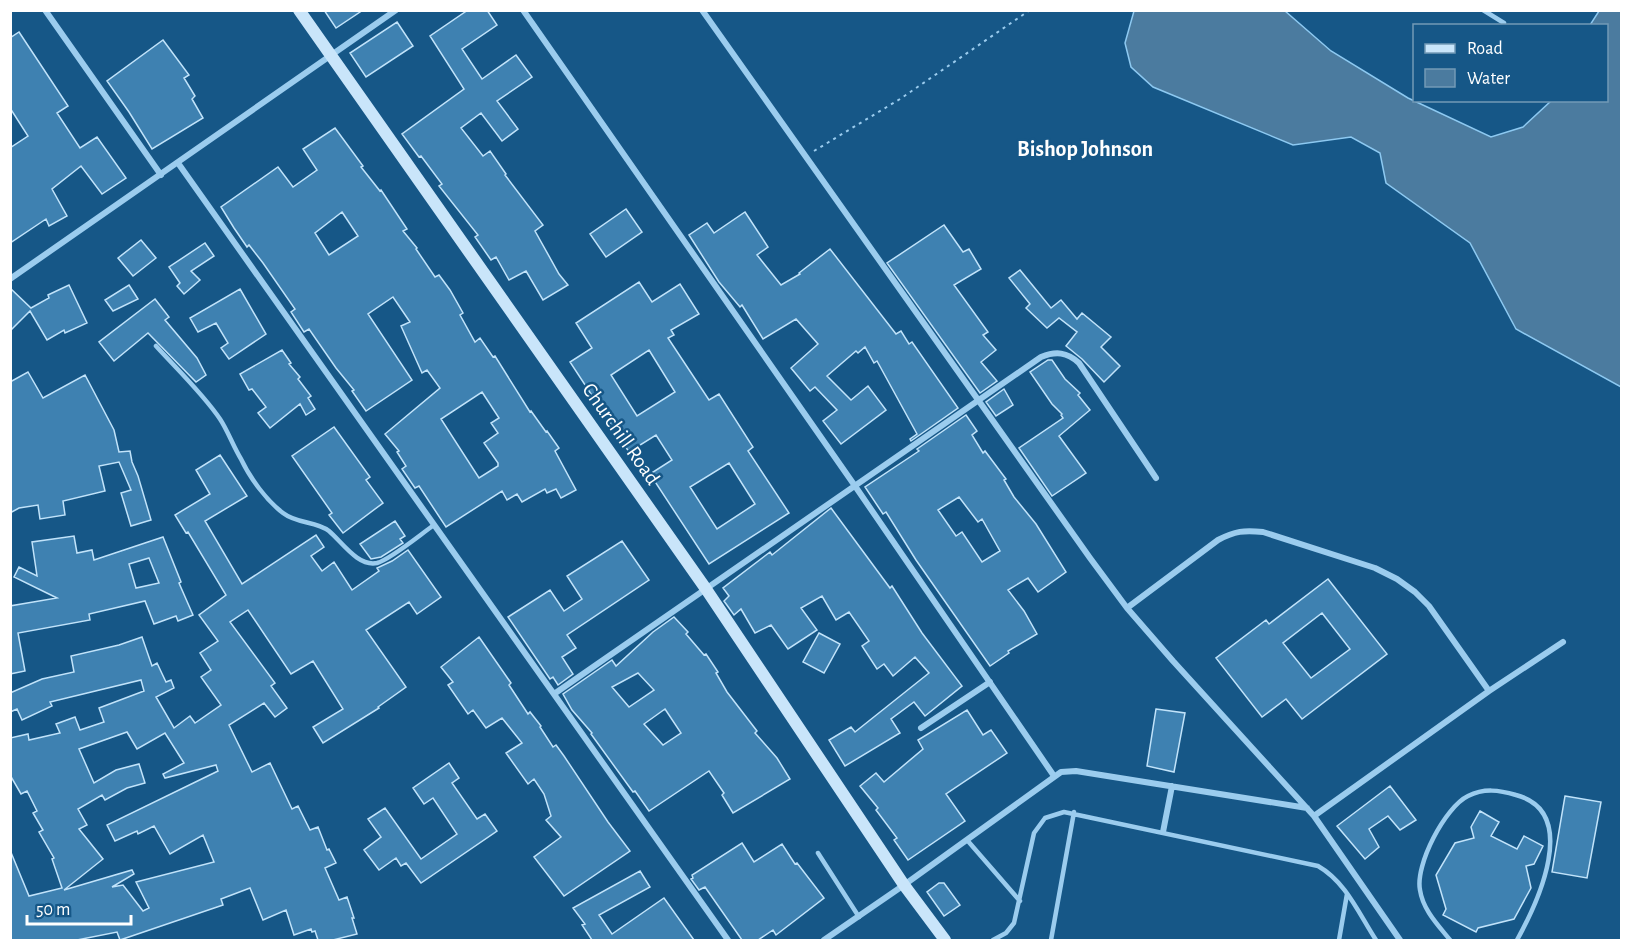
<svg xmlns="http://www.w3.org/2000/svg" width="1632" height="951" viewBox="0 0 1632 951" font-family="'Alegreya Sans',sans-serif">
<style>
.water{fill:#4b7b9f;stroke:#8dc9f1;stroke-width:1.5}
.building{fill:#3e81b1;stroke:#c1e3fa;stroke-width:1.5;fill-rule:evenodd}
.lines{fill:none;stroke-linecap:round;stroke-linejoin:round}
.path{stroke:#9bccee;stroke-width:2;stroke-dasharray:3 4.5;stroke-linecap:butt}
.lane{stroke:#9bccee;stroke-width:4.5}
.street{stroke:#9bccee;stroke-width:6}
.secondary{stroke:#c9e5fa;stroke-width:12}
.labels{text-anchor:middle;dominant-baseline:central;stroke-width:5;stroke-linejoin:round;paint-order:stroke}
.street-label{font-size:21px;fill:#fff;stroke:#165787}
.neighbourhood-label{font-size:22px;font-weight:bold;fill:#fff;stroke:#165787}
</style>
<rect width="100%" height="100%" fill="#165787"/>
<path class="water" d="M1134,11H1285L1331,51L1408,98L1491,137L1523,127L1551,101L1606,100V26L1590,25L1599,11H1621V387L1516,329L1470,243L1386,183L1380,153L1351,137L1293,145L1153,87L1131,67L1125,43Z"/>
<path class="building" d="M324,10H363L336,28Z
M468,10H487L497,25L462,49L482,79L516,55L532,77L497,101L518,129L502,141L481,113L461,128L483,156L490,151L506,174L505,175L543,225L535,231L559,274L568,285L543,300L526,271L509,280L496,257L491,260L475,237L478,235L439,186L442,184L421,156L419,157L402,134L464,89L430,36Z
M397,22L413,46L366,77L350,53Z
M19,32L68,106L57,113L80,148L97,137L126,178L102,194L81,166L52,189L67,216L49,226L46,219L10,243V148L28,136L10,108V38Z
M163,40L189,75L184,78L195,96L192,99L203,118L152,149L129,112L107,81Z
M335,128L363,166L361,167L380,191L381,190L407,229L403,231L417,248L416,249L435,277L439,275L450,290L463,313L460,315L475,342L480,338L493,357L495,356L530,412L531,411L546,432L547,431L559,448L555,451L576,490L561,498L556,489L547,493L545,489L522,502L517,494L507,500L502,491L446,527L419,486L415,488L402,469L406,466L397,452L399,451L385,434L440,388L427,370L422,373L401,326L410,322L393,297L368,314L412,380L366,411L352,391L354,390L336,368L309,329L304,332L291,312L295,309L263,263L249,245L247,247L234,228L221,207L278,167L293,187L317,170L303,149ZM342,212L358,236L329,255L315,233ZM482,392L499,418L491,423L498,433L484,443L498,463V466L479,478L441,419Z
M626,209L642,232L606,257L590,234Z
M745,212L768,247L757,255L781,285L800,274L799,273L830,249L896,334L901,331L909,344L912,342L958,408L911,441L910,439L917,434L877,361L874,363L865,347L858,353L856,351L827,376L851,400L868,386L886,410L841,444L823,421L837,410L815,387L810,391L791,368L818,344L796,319L763,339L742,305L740,307L719,282L689,235L707,223L714,233Z
M944,225L963,252L969,249L981,269L954,285L988,332L983,335L996,350L981,362L997,381L980,393L887,263Z
M141,240L156,258L133,276L118,258Z
M205,243L214,256L191,271L200,280L184,294L177,286L180,283L169,267Z
M1020,270L1051,308L1061,300L1077,319L1082,313L1111,337L1101,347L1120,366L1104,382L1082,359L1066,346L1077,332L1059,318L1047,328L1026,308L1030,304L1009,278Z
M639,282L652,302L680,284L699,314L671,330L674,335L668,338L709,400L719,394L753,447L748,451L789,513L709,564L650,474L672,460L656,435L629,452L570,362L592,348L576,323ZM649,350L675,392L637,416L611,375ZM729,463L755,504L717,529L690,487Z
M69,285L87,323L65,333L64,330L47,340L30,311L10,331V288L31,308L49,298L48,295Z
M129,285L138,299L113,311L105,300Z
M240,289L266,334L229,359L221,348L228,343L216,323L198,332L190,318Z
M155,299L169,317L165,320L197,358L206,375L196,382L148,333L114,361L99,342Z
M282,350L291,363L289,364L300,377L298,379L311,396L308,398L315,409L306,415L300,404L270,428L258,413L266,407L252,389L249,390L240,374Z
M1048,360H1052L1065,379L1080,393L1078,395L1090,410L1059,436L1086,473L1052,496L1019,448L1063,418L1061,415L1062,414L1052,404L1030,372Z
M28,372L43,398L85,375L114,430L119,452L130,451L132,462L138,476L151,520L131,526L121,493L131,490L119,462L99,466L105,491L63,501L65,515L40,519L38,505L19,508L10,513V382Z
M1004,389L1013,405L996,416L986,402Z
M966,415L977,431L972,435L983,453L985,451L1006,479L1004,480L1014,497L1036,524L1066,572L1038,592L1028,578L1008,590L1024,611L1037,634L1008,651L1009,653L990,666L916,560L886,512L883,514L865,487L919,451L917,449ZM959,497L978,522L982,519L1000,551L982,562L962,532L956,536L938,510Z
M334,427L370,477L366,480L383,503L343,533L329,515L332,513L292,456Z
M220,455L247,496L205,521L242,584L316,535L324,547L311,556L322,571L334,562L352,590L379,571L377,568L392,561L408,550L441,597L417,614L409,602L366,630L406,687L378,707L379,708L323,743L313,727L343,709L313,661L291,674L248,610L230,622L275,683L271,686L287,708L275,717L264,703L229,725L252,772L270,763L292,809L298,806L310,830L318,827L327,850L329,849L336,863L325,868L339,900L347,897L354,918H352L357,934L333,940H318L315,931L312,932L311,929L294,935L286,910L263,920L250,888L221,899L223,905L120,940L117,932L77,940H10V850L29,896L62,888L52,859L54,858L39,832L43,830L33,813L37,811L27,791L21,794L10,775V738L28,734L29,740L60,733L56,724L75,717L80,730L104,722L99,708L144,691L141,680L50,702L52,706L22,720L17,709L10,712V693L42,679L74,672L71,656L119,645L142,637L152,666L157,663L166,682L171,680L174,688L156,697L174,728L190,716L195,723L221,705L201,677L211,670L200,653L218,641L199,615L226,595L188,532L186,533L175,515L210,494L196,470ZM127,732L137,749L165,733L184,763L163,774L165,778L216,765L218,771L107,825L115,841L137,831L138,834L154,826L170,854L203,835L214,862L136,882L149,908L143,911L123,885L112,887L134,874L132,870L64,890L103,859L79,829L87,825L78,809L102,795L105,800L127,788L145,783L139,764L116,770L94,783L79,749Z
M831,508L890,588L892,586L922,633L962,686L925,716L914,702L891,719L900,733L845,766L829,740L851,727L855,732L929,673L915,657L893,676L884,664L877,669L862,646L869,641L849,612L836,620L822,596L801,608L817,630L788,649L771,625L755,633L741,609L734,615L724,601L729,596L723,588L770,552L772,555Z
M395,521L405,536L400,539L403,543L381,557L371,559L360,544Z
M74,536L77,553L92,550L94,560L163,537L181,582L179,583L193,615L178,621L176,616L154,624L145,601L89,614L90,620L18,633L25,671L10,674V606L57,598L14,577L19,567L37,576L32,542ZM149,558L159,583L136,588L129,564Z
M622,541L649,580L567,635L576,648L562,657L573,674L558,685L553,677L550,679L508,617L550,590L564,611L582,599L567,576Z
M1328,579L1387,654L1302,719L1286,699L1262,717L1216,658L1266,620L1269,624ZM1322,613L1350,649L1311,678L1283,643Z
M674,617L688,632L686,634L704,655L706,654L718,672L716,673L727,692L757,731L755,733L777,758L790,779L733,813L722,795L724,793L709,771L649,811L635,791L633,792L591,734L592,733L572,710L563,694L612,660L616,666L653,632ZM638,673L654,690L629,707L612,687ZM665,709L681,733L663,745L644,724Z
M819,633L840,644L824,673L803,662Z
M479,637L511,683L509,685L528,714L530,712L541,726L540,727L553,747L556,745L564,756L608,822L630,851L564,896L534,857L561,837L546,820L551,816L544,794L534,779L528,784L506,753L522,743L502,718L486,728L473,710L468,714L448,685L453,682L441,667Z
M1156,709L1185,713L1174,772L1147,766Z
M967,710L983,735L991,730L1007,753L946,794L965,821L908,860L894,840L897,838L876,810L878,808L860,786L876,773L884,782L923,749L918,740Z
M449,763L459,778L452,783L477,819L485,814L497,831L421,883L406,863L401,866L396,858L379,870L364,850L381,837L368,819L385,808L421,859L457,834L433,798L424,804L413,788Z
M1390,786L1416,820L1400,830L1388,816L1369,829L1379,847L1365,859L1337,826Z
M1565,796L1601,802L1587,878L1552,872Z
M1480,811L1499,822L1491,836L1517,849L1524,836L1543,846L1534,864L1526,866L1531,888L1514,919L1478,928L1476,932L1443,915L1446,909L1436,875L1455,843L1474,838L1471,827Z
M742,843L754,862L782,844L795,864L797,863L824,898L776,935L773,930L758,940H742L705,887L699,890L691,879L693,878L692,875Z
M640,871L650,887L599,915L612,934L664,898L694,940H592L582,925L585,924L573,908Z
M939,883H944L960,905L944,916L927,892Z"/>
<g class="lines">
<path class="path" d="M814,151L900,99L1030,10"/>
<path class="lane" d="M1483,10L1504,23
M156,346C176,368 204,395 220,419C228,431 233,446 241,459C250,478 266,500 283,513C297,524 316,521 329,531C342,542 358,567 377,563C391,559 421,534 434,525
M967,840L1020,901
M818,853L859,917
M993,940L1006,933L1014,923L1034,833L1045,818L1064,812L1318,866C1346,882 1359,914 1376,940
M1051,940L1074,812
M1339,940L1347,894
M1450,940C1438,925 1423,910 1420,890C1415,865 1445,807 1468,796C1484,788 1499,790 1516,795C1581,812 1537,904 1517,940"/>
<path class="street" d="M45,10L161,175
M523,10L855,486L1054,776
M702,10L1090,558L1127,608L1173,661L1314,816L1400,940
M178,163L728,940
M10,279L396,10
M1127,608L1218,540C1235,531 1244,530 1263,532L1375,568L1397,579L1415,592L1429,606L1489,691
M554,694L1041,357C1056,351 1067,352 1079,363L1156,478
M921,728L990,682
M1314,816L1489,691L1563,642
M1163,832L1172,786
M824,940L904,885L1061,772L1076,771L1307,808"/>
<path class="secondary" d="M299,10L706,589L904,885L945,940"/>
</g>
<g class="labels">
<g class="street-label">
<text transform="translate(621 434) rotate(55)">Churchill Road</text>
</g>
<g class="neighbourhood-label">
<text x="1085" y="149">Bishop Johnson</text>
</g>
</g>
<rect width="1632" height="951" fill="none" stroke="#ffffff" stroke-width="24"/>
<rect x="1413" y="24" width="195" height="78" fill="#165787" stroke="#739ab7" stroke-width="1.5"/>
<rect x="1425" y="44" width="30" height="9" fill="#c9e5fa" stroke="#739ab7" stroke-width="1.5"/>
<text x="1467" y="54" font-size="18" fill="#ffffff">Road</text>
<rect x="1425" y="69" width="30" height="18" fill="#4b7b9f" stroke="#739ab7" stroke-width="1.5"/>
<text x="1467" y="84" font-size="18" fill="#ffffff">Water</text>
<path d="M27 915v9h104v-9" fill="none" stroke="#ffffff" stroke-width="3"/>
<text x="36" y="915" font-size="18" fill="#ffffff" stroke="#165787" stroke-width="4.5" paint-order="stroke">50 m</text>
</svg>
